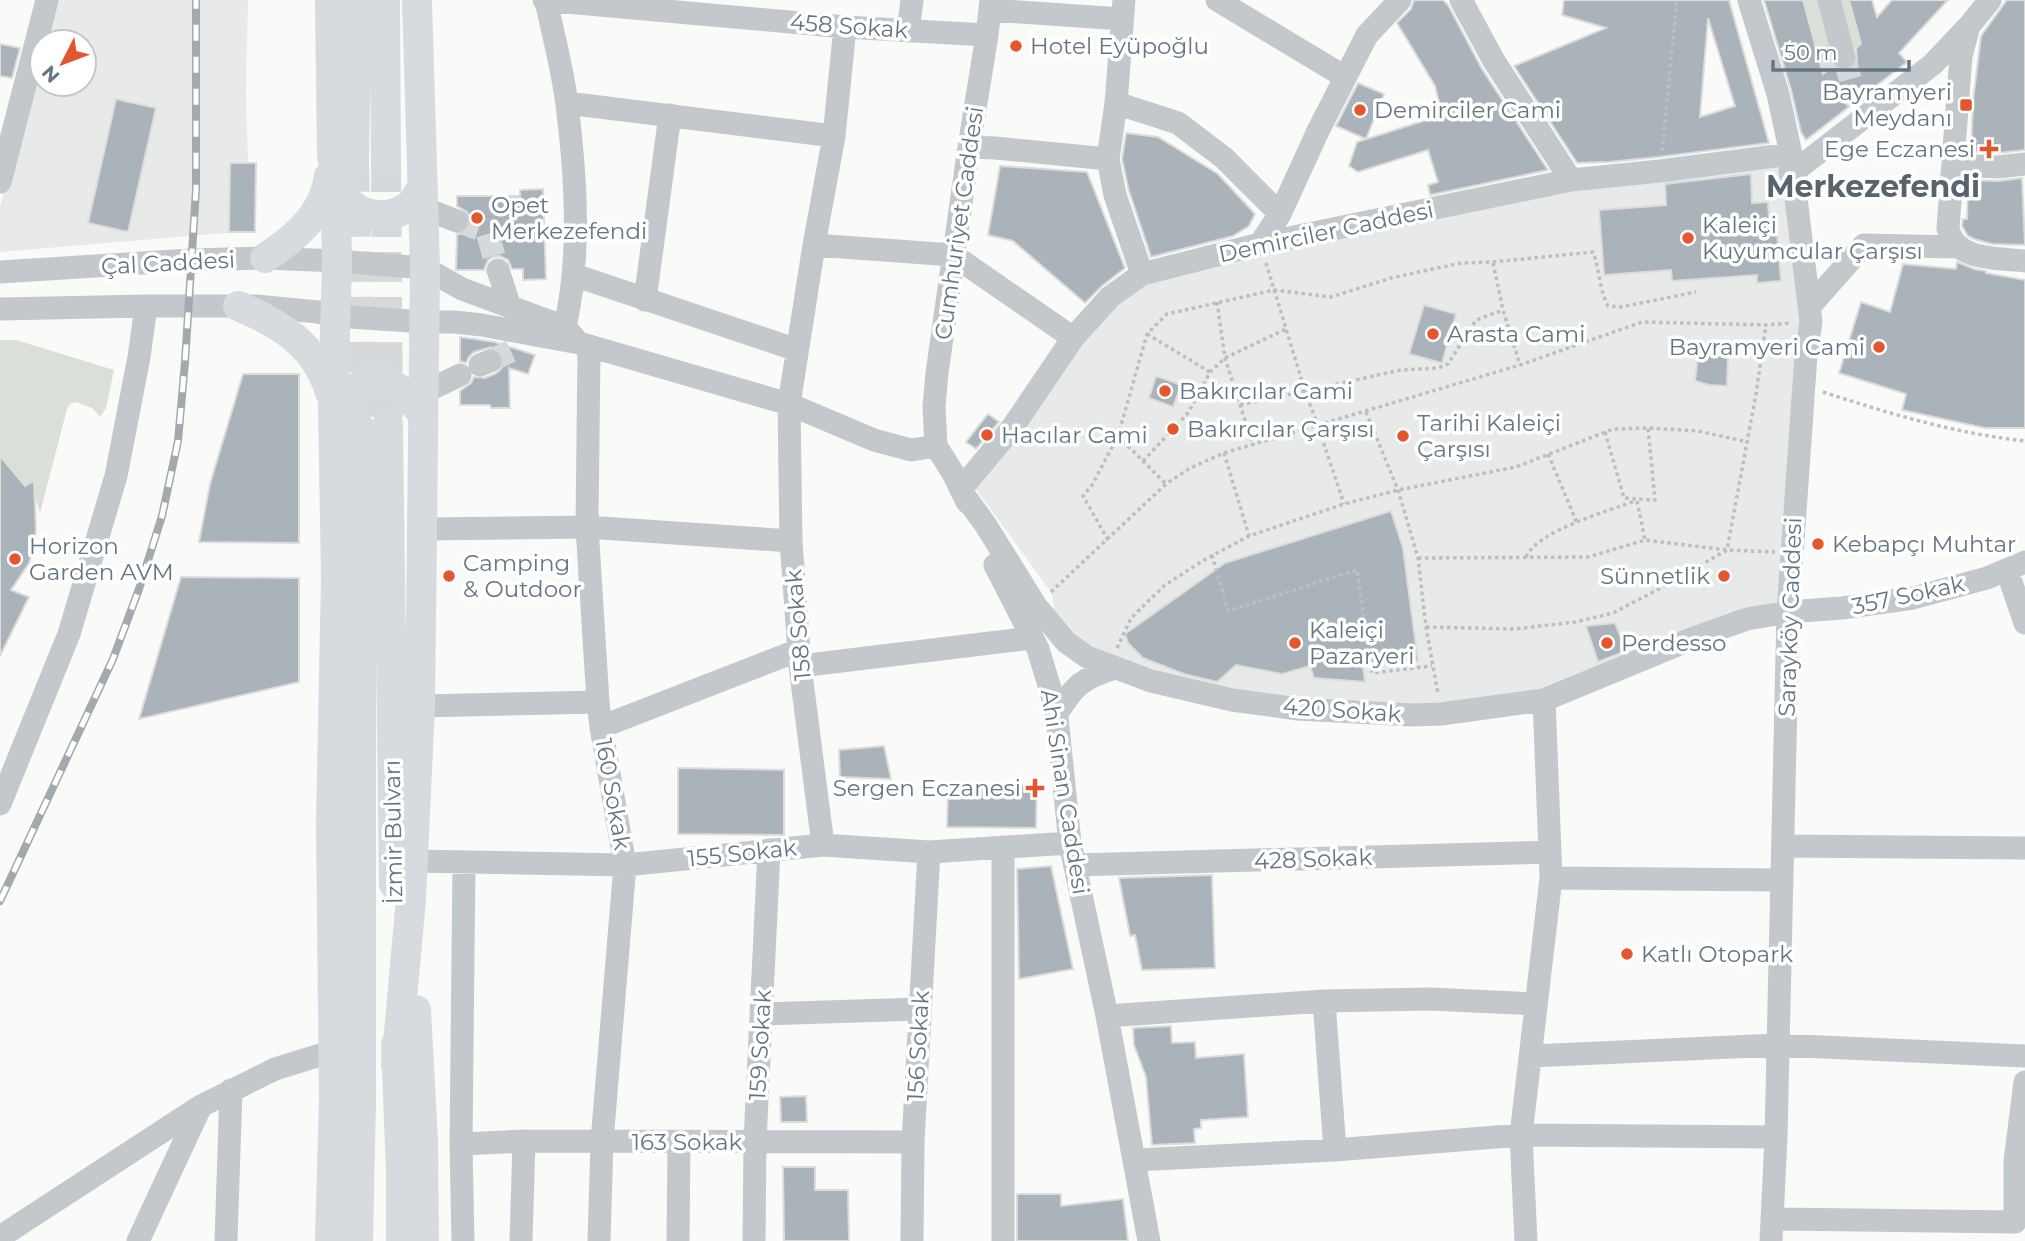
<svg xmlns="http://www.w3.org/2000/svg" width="2025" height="1241" viewBox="0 0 2025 1241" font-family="Montserrat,sans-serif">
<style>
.built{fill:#e8e9e9;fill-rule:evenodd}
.green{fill:#dadfd7}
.building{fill:#aab3b9;stroke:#dcdcda;stroke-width:2;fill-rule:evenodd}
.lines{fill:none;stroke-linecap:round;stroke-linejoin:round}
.minor-tunnel{stroke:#d5d9db;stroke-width:23;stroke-dasharray:23 11;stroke-linecap:butt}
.major-tunnel{stroke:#d5d9db;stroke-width:30;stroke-dasharray:30 15;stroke-linecap:butt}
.path{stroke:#bbbfc2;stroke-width:3.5;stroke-dasharray:3.5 3.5;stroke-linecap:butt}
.minor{stroke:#c3c8cc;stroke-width:23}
.major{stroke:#d6dbdf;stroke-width:30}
.rail-casing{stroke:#a2aab0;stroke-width:8}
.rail{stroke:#fff;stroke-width:5;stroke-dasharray:16;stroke-linecap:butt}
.poi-dot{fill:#e4572e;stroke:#fff;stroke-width:2.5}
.labels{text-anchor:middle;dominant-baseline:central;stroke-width:7;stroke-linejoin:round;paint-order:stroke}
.street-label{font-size:23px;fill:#657683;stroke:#fff}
.poi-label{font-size:23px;fill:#657683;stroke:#fff;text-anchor:start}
.district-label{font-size:30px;font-weight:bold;fill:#57646e;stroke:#fff}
</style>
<rect width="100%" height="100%" fill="#fafaf8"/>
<path class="built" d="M50,0H248L246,93L250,231L0,252V207ZM42,42H84V84H42Z
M1791,154L1811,322L1783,605L1544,700L1298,709L1087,657L1056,619L1051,592L973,485L1073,338L1142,274L1260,244Z"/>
<path class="green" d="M1803,0H1849L1861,44L1823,74Z
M0,340H16L114,370L106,408L100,417L92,408L76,402L70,404L67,409L40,513L31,483L25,486L17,475L0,461Z"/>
<path class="building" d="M1414,0H1443L1448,5L1482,69L1548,170L1430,195L1428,185L1438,182L1428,150L1358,172L1349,166L1357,142L1442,115L1435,86L1397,23L1411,9Z
M1564,0H1729L1769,143L1658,157L1609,162L1577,163L1514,66L1606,28L1562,15ZM1708,18L1735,106L1700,117Z
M1764,0H1803L1823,74L1833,66L1840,70H1848L1854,66L1857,61L1856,48L1861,44L1849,0H1872L1877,17L1892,0H1948L1899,53L1907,62L1806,140L1801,132L1791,90Z
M2007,0H2025V150L1998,153L1971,152L1973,101L1981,36Z
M0,44L20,48L12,78L0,76Z
M1358,83L1384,94L1366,139L1336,126Z
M116,99L156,108L128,232L88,223Z
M1126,133L1158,137L1218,174L1255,214L1249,226L1233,236L1151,257L1129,191L1122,159Z
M230,163H256L255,232H229Z
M1000,166L1087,172L1125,268L1102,286L1085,303L1013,241L988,235Z
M1751,174L1752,203L1768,202L1770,232L1777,231L1781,281L1757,283V275L1672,281L1671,270L1604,275L1599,210L1666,205L1665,184Z
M2022,178L2025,245L1992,244L1974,239L1968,236L1962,226L1963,219H1967L1968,180L1998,181Z
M543,189L546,279L523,280V269H512L508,260L500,256L493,257L488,260L484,270H456L457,235L466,231L470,225L471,219L467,212L457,206V196H520V190Z
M1957,262L1974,269L1986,271V273L2025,280V428H1985L1902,410L1906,394L1839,373L1861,302L1890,312L1903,264L1956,269Z
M1424,305L1456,314L1442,363L1409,354Z
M460,337L495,342L535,355L528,374L509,368L510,408H491L490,405H460V391L471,383L474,377L485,378L495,374L501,369L504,362L503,355L499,350L491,347L474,352L469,357L466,363L460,361Z
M1698,353L1728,356L1727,386L1709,385L1695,381Z
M243,374H299V543L199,542L210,484Z
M1156,376L1181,385L1173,407L1149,398Z
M988,414L999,422L976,449L966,442Z
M0,456L25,486L34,481L36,530L34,547L29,563L11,590L29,597L0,656Z
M1391,511L1403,548L1418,661L1363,667L1365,682L1314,678L1310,666L1282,674L1236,665L1217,682L1184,674L1143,658L1128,643L1125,634L1225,563Z
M181,577L299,578V682L139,719Z
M1615,623L1626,651L1598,662L1586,626Z
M884,746L891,779L840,777L839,750Z
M678,768L784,770V835L678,834Z
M948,784L1037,785L1036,828L947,827Z
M1051,866L1073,969L1019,979L1017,869Z
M1212,875L1215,968L1142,970L1135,935L1130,936L1119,878Z
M1171,1026L1172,1043L1195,1042L1196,1058L1244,1054L1248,1117L1201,1120V1128L1194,1129L1195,1143L1152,1145L1146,1077L1134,1045L1133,1028Z
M806,1096L807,1122H781L780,1097Z
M783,1167H815V1190H848L849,1241H784Z
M1017,1194H1061V1206L1123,1199L1128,1241H1017Z"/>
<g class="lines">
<path class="minor-tunnel" d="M1844,57L1857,103
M457,221L487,232L498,270
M490,361L515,349"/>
<path class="major-tunnel" d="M354,162L361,429
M386,162L388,424"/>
<path class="path" d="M1662,151L1677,0
M1266,263L1305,391L1318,426L1344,504
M1493,263L1503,310L1520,365
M1217,302L1225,358L1253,445
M1147,334L1210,372
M1823,392C1891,414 1953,433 2025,441
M1240,405L1401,370L1438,368L1448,364L1476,320L1503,310
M1366,412L1398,490L1418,558L1426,627L1438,694
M1605,432L1624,498L1655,500L1648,428
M1118,436L1166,484
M1224,453L1249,536
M1548,454L1577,523
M1143,461L1188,413L1210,372L1225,358L1286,329
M1637,501L1645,540
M1108,540L1083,496L1092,485L1118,436L1147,334L1167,314L1274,290L1331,297L1391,278L1461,263L1493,262L1593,252C1600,270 1599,289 1608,306L1621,307L1696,292
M1212,555L1228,611L1357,570L1372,673L1432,666
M1526,557C1537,531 1608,511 1635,501
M1418,558L1588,557L1645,540L1727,550L1775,552
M1051,592L1166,484L1190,468L1224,453L1520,365L1642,322L1766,325L1791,323
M1426,627L1515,629L1575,622L1613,613L1659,589L1727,550L1756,394L1766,325
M1117,648L1131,618L1165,585L1204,560L1249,536L1344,504L1398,490L1516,467L1613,429L1648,428L1698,431L1748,442"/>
<path class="minor" d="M544,0L845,27L987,35
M546,0C553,35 563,70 567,105C576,177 581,256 565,327
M1124,0L1116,103L1108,159L1115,195L1142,274
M1217,0L1345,77
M1461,0L1494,61L1571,180
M1749,0L1778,94L1791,154L1790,171L1796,198L1811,322L1806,355L1788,612L1776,1137L1771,1241
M1829,0L1844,57
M1990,0L1969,26L1961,56L1948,228C1954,261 1998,258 2025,261
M990,10L1122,19
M908,31L912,0
M567,103L834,136
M1116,103L1178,123L1224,158L1280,214
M969,147L995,148L1108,159
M1953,165L1998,167L2025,164
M1790,171L1800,167L1933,64L1967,28
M0,182L47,0
M423,208L457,221
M1260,244L1280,214L1318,131L1367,35L1400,0
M814,245L953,255L1073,338
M498,270L510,307
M0,272L190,260L265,258L337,261L425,268L462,289L565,327L577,341
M574,275L797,350
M645,300L670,115
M1809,307L1864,245L1957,247
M0,309L146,306H256L318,312L335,316L425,322H454L482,325L579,343L789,404L874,440L911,450L936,446
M589,347L587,527L598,702L601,727L625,865L602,1141L599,1241
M480,365L490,361
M423,393L460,375
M936,446L953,473L967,502
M936,446L934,406L937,373L969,147L987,35L991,0
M961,489L1012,428L1073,338L1110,297L1142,274L1260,244L1571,180L1660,171L1791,154
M966,498L985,524L1036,606L1066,642L1087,657L1151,681L1232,700L1298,709L1412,715L1441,714L1544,700L1694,638L1747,619L1788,612L1842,608L1913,598L1987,578L2025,562
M423,529L587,527L791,541
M995,565L1038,649L1056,708L1070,843L1107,1016L1149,1241
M2007,570L2025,623
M800,666L1031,638
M420,706L598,702
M1056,715C1074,686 1082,678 1115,668
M601,727L799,650
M0,804L69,634L116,476L139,357L146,306
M823,845L800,666L791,541L789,404L814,245L834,136L845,27
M1783,846L2025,848
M1003,847V1241
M413,861L625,865L823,845L929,852L1070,843
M1075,865L1550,852
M1551,878L1782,880
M1324,1001L1335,1150
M761,1014L920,1009
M1107,1016L1324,1001L1430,999L1536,1004
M1531,1056L1777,1045L2025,1056
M461,1144L524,1141L913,1142
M1135,1160L1335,1150L1521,1135L1776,1137
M1772,1219L2015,1222V1161L2025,1082
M0,1237L201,1106L275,1069L333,1051
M138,1241L200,1108
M226,1241L231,1090
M463,1241L461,1144L464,862
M521,1241L524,1141
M678,1241L679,1142
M754,1241L755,1142L769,850
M912,1241L913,1142L929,852
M1526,1241L1521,1135L1551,878L1544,700"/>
<path class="major" d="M330,0L332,155L335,173L337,261L333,405L336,578L331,824L334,1099L330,1241
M385,0L386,162
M354,162L357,0
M335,173C339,184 342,195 350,203C365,219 395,219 411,204C416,198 419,191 423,185
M265,258C295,238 324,215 329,176
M238,306C280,323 317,346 330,393
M334,424C340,411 347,395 358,386C382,366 410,396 423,415
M388,424L394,884
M416,1010L423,1141L424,1241
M396,1045L401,1172V1241
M396,1065L411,899L420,706L425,268L417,0
M358,1241L361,1102V429"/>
<defs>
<path id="rail" d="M0,901L113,659L139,589L162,516L178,441L185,362L196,190V0"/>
</defs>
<use href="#rail" class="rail-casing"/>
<use href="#rail" class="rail"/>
</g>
<g class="poi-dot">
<circle cx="1016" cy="46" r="7"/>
<rect x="1959" y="98" width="14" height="14" rx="3.5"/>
<circle cx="1360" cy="110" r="7"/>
<path d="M1985.5 138.5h7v7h7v7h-7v7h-7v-7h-7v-7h7z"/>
<circle cx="477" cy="218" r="7"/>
<circle cx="1688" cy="238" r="7"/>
<circle cx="1433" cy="334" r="7"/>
<circle cx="1879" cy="347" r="7"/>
<circle cx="1165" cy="391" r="7"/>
<circle cx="1173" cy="429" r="7"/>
<circle cx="987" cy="435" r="7"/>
<circle cx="1403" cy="436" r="7"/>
<circle cx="1818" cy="544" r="7"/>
<circle cx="15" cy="559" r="7"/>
<circle cx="449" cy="576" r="7"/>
<circle cx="1724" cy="576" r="7"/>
<circle cx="1295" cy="643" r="7"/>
<circle cx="1607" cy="643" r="7"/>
<path d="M1031.5 777.5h7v7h7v7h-7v7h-7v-7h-7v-7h7z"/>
<circle cx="1627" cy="954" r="7"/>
</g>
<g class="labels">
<g class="street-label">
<text transform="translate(849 26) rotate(4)">458 Sokak</text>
<text transform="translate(959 223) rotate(-82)">Cumhuriyet Caddesi</text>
<text transform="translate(1326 232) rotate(-12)">Demirciler Caddesi</text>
<text transform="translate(168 263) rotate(-3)">Çal Caddesi</text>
<text transform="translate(1908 595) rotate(-12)">357 Sokak</text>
<text transform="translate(1790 617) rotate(-88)">Sarayköy Caddesi</text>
<text transform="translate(798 625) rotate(-95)">158 Sokak</text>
<text transform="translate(1342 710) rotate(4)">420 Sokak</text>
<text transform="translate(1065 792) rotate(81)">Ahi Sinan Caddesi</text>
<text transform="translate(613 794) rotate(80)">160 Sokak</text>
<text transform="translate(393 832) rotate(-91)">İzmir Bulvarı</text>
<text transform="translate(742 853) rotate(-6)">155 Sokak</text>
<text transform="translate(1313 859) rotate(-2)">428 Sokak</text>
<text transform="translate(760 1045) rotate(-87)">159 Sokak</text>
<text transform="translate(918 1046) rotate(-87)">156 Sokak</text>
<text x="687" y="1142">163 Sokak</text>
</g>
<g class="poi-label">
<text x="1030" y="46">Hotel Eyüpoğlu</text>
<text x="1952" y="92" text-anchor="end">Bayramyeri<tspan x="1952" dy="26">Meydanı</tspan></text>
<text x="1374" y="110">Demirciler Cami</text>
<text x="1975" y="149" text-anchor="end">Ege Eczanesi</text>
<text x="491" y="205">Opet<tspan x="491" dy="26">Merkezefendi</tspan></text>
<text x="1702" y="225">Kaleiçi<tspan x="1702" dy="26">Kuyumcular Çarşısı</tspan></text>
<text x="1447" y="334">Arasta Cami</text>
<text x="1865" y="347" text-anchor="end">Bayramyeri Cami</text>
<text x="1179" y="391">Bakırcılar Cami</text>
<text x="1417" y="423">Tarihi Kaleiçi<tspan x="1417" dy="26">Çarşısı</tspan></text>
<text x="1187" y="429">Bakırcılar Çarşısı</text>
<text x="1001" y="435">Hacılar Cami</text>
<text x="1832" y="544">Kebapçı Muhtar</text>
<text x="29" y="546">Horizon<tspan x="29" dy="26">Garden AVM</tspan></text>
<text x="463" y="563">Camping<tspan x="463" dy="26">&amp; Outdoor</tspan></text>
<text x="1710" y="576" text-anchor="end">Sünnetlik</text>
<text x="1309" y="630">Kaleiçi<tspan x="1309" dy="26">Pazaryeri</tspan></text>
<text x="1621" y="643">Perdesso</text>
<text x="1021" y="788" text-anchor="end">Sergen Eczanesi</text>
<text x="1641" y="954">Katlı Otopark</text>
</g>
<g class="district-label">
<text x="1873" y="186">Merkezefendi</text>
</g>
</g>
<g transform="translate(63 63) rotate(228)"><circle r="33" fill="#ffffff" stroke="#c1c8cd" stroke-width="2"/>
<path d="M0-5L12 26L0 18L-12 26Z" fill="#e4572e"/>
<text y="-10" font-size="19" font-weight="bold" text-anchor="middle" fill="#657683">N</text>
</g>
<path d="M1773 60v10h136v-10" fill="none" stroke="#657683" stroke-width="3.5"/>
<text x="1784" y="60" font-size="21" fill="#657683" stroke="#ffffff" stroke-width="5" paint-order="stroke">50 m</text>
</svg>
